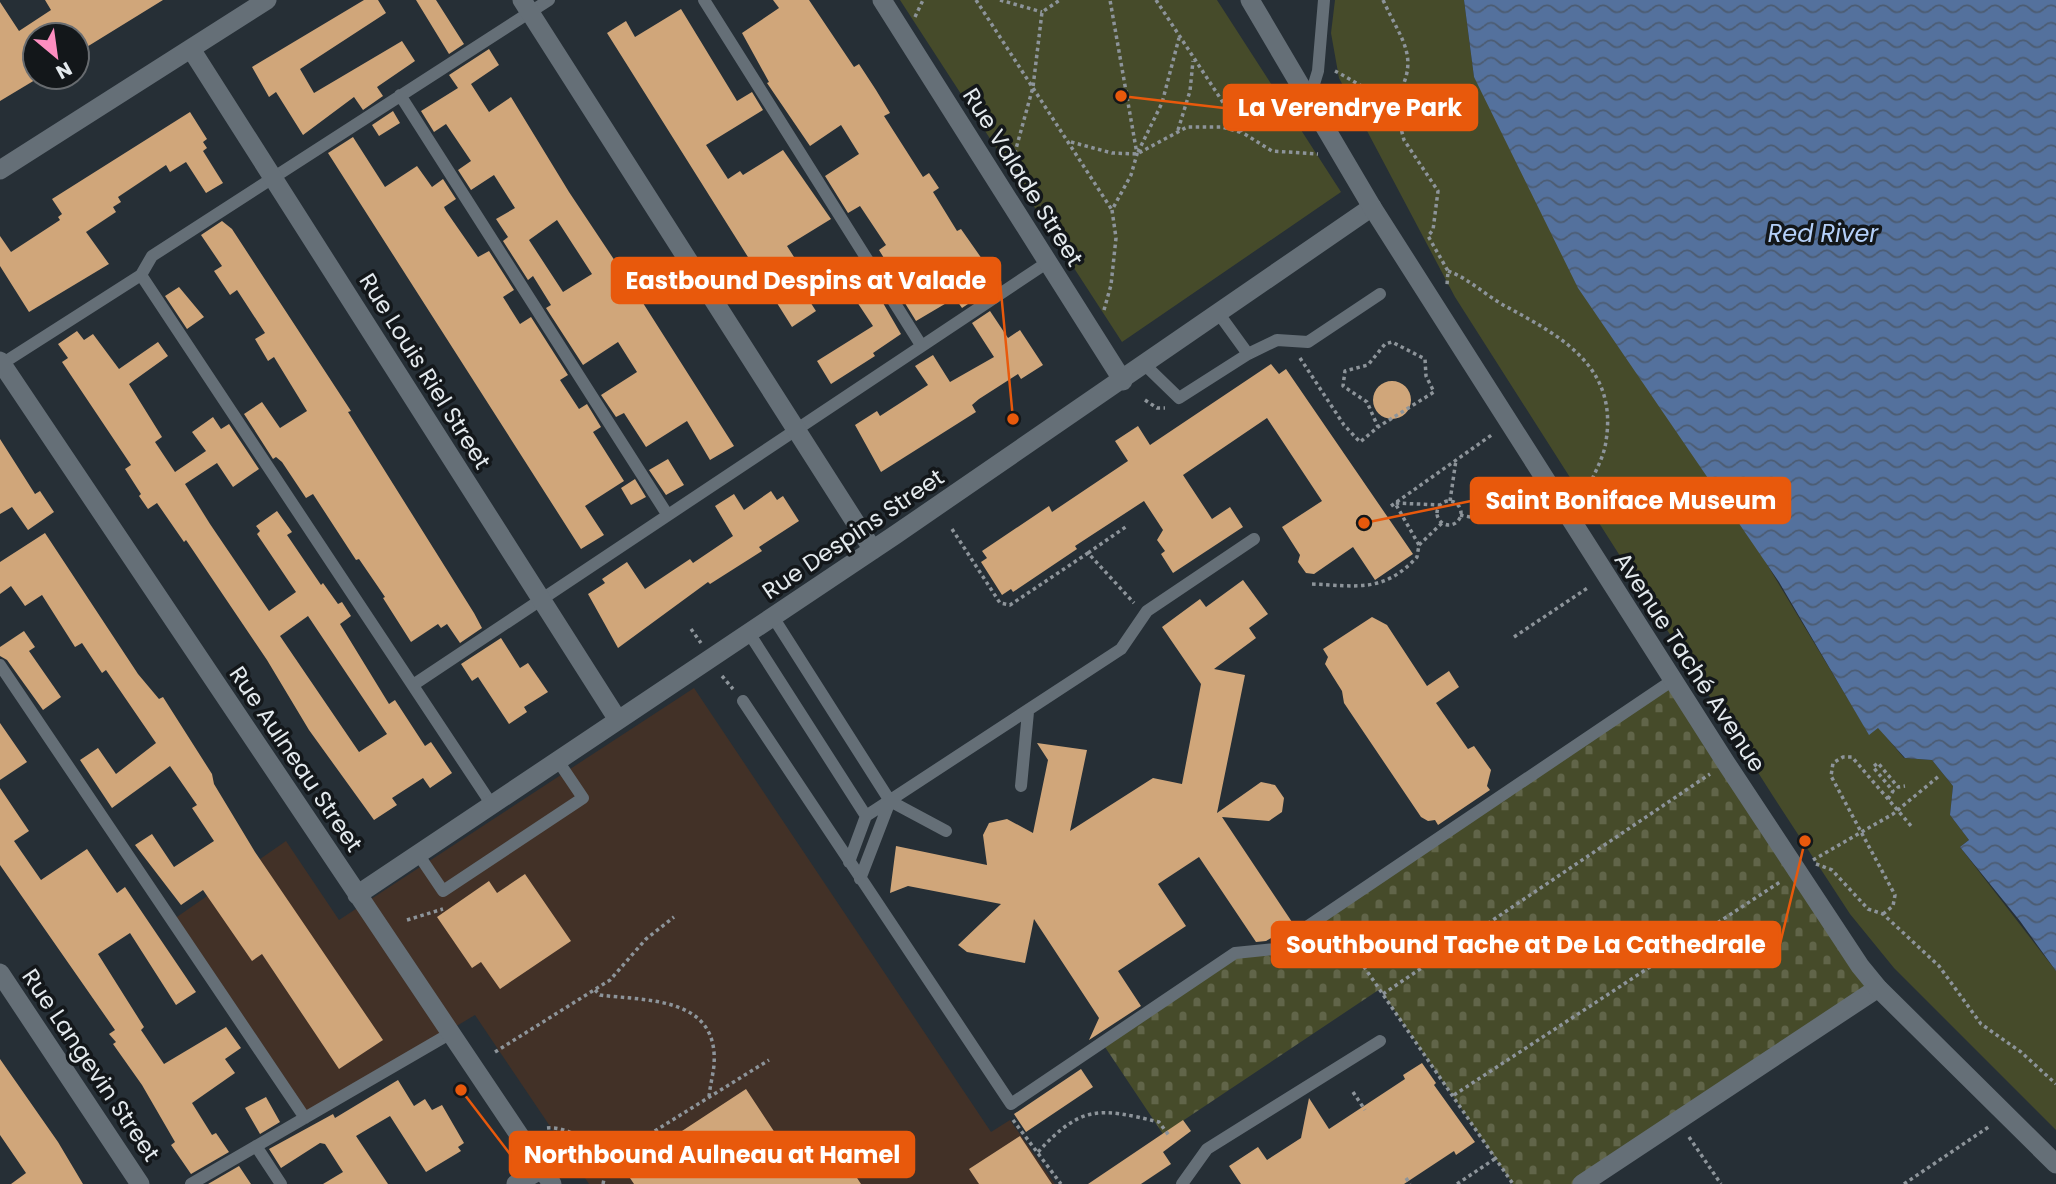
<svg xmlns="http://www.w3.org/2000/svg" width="2056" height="1184" viewBox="0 0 2056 1184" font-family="Poppins,sans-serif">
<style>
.education{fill:#423127}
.cemetery{fill:url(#cemetery-stones)}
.park{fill:#464b2a}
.water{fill:url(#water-waves)}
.building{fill:#d0a67a;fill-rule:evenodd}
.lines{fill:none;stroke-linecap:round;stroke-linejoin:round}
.path{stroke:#8d949a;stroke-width:3.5;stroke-dasharray:3.5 3.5;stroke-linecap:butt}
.service{stroke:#656f77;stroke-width:12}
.minor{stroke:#656f77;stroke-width:19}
.tertiary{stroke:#656f77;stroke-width:19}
.labels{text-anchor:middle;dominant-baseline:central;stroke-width:7;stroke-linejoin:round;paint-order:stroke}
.street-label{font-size:23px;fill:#e4eaee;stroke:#13171a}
.water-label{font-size:24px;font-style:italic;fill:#b5d0f9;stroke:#13171a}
.leader{fill:none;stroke:#e8590c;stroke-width:2.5}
.callout-dot{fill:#e8590c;stroke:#13171a;stroke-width:2.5}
.callout{fill:#e8590c;stroke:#e8590c;stroke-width:2.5}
.callout-label{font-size:24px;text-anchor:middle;font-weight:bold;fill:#fff}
</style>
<defs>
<pattern id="cemetery-stones" width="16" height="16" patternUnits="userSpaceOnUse" patternTransform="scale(1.75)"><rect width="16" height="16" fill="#464b2a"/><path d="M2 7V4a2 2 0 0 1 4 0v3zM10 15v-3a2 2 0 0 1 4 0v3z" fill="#616549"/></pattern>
<pattern id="water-waves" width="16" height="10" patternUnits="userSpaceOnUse" patternTransform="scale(1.75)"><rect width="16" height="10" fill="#54719d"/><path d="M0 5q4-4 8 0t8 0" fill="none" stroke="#4c5c72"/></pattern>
</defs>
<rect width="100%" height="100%" fill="#262f36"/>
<path class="education" d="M694,688L991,1132L1010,1120L1055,1184H589L475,1015L306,1116L174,919L286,841L339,920Z"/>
<path class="cemetery" d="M1673,680L1878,988L1582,1184H1513L1380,989L1163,1134L1103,1044L1235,953L1268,952Z"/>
<path class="park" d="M900,0H1217L1341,192L1122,342Z
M1335,0H1464L1474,77L1869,734L1878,727L1904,758L1932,760L1953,786L1950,815L1969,840L1960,847L2056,971V1130L1894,968L1850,914L1773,796L1455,297L1339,78L1331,33Z"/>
<path class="water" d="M1464,0H2056V971L2020,921L1960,847L1969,840L1950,815L1953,786L1932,760L1905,758L1878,728L1869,735L1779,582L1578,288L1474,77Z"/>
<path class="building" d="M45,0H163L77,53V35H35V80L0,101V2L19,31L51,10Z
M364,0H378L386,13L300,69L314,93L402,41L415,61L377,87L383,96L363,110L354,97L303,135L276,92L269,97L252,67Z
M416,0H436L464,44L449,54Z
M773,0H809L854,67L859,64L876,90L890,113L884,116L923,177L929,173L939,188L933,192L957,231L961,229L994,276L975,288L980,296L962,308L955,298L916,321L887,274L892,271L879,250L886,245L860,206L848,213L825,176L859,154L841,125L810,146L767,83L769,82L742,33L779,8Z
M681,9L737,101L752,92L763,110L706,145L728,179L740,171L743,175L783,150L831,219L787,246L801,268L792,274L816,311L792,327L607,33L626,21L635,37Z
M489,49L499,65L471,84L489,112L511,97L569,192L625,276L629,274L646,301L643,303L734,446L710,460L687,421L646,447L624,413L616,417L601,395L637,372L618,342L583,365L546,308L551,305L533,276L528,280L503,241L508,237L496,219L515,208L494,175L471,190L458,170L471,161L446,124L434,132L421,111L458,88L449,75ZM557,220L592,274L563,292L529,240Z
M393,111L400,123L379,136L372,125Z
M190,112L207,139L203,142L207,148L203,151L223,183L206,193L186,162L170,172L166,165L118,197L121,202L113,207L116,212L86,232L109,264L29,312L0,266V236L11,252L60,220L58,217L62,214L52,199Z
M353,137L385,187L417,166L432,187L443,179L456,199L444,207L446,211L478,257L489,251L514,290L503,297L520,324L531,317L568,375L560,380L579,409L587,404L601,427L593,432L624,481L585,506L604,535L581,549L328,153Z
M222,221L232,229L351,411L348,412L474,613L482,628L460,643L447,624L441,628L438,624L411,642L383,598L385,597L359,559L356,560L313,494L306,498L282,462L276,457L273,459L244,414L262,402L280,428L307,411L274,357L268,361L255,339L265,333L237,290L230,295L214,271L222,266L201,235Z
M872,284L901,334L873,353L875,356L831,384L817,361L873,326L853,296Z
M179,287L204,317L187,329L165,296Z
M990,311L1008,338L1020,330L1043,365L1021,379L1018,374L979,399L972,405L976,412L881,472L855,425L877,411L880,416L928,385L915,366L933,355L950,382L994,357L972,323Z
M77,331L84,340L93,334L119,369L158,342L168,356L129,384L162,437L155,442L175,472L206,451L192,432L213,417L221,429L229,424L259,469L233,487L217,463L185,484L210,524L269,611L296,592L257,534L260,531L256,526L277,511L292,532L287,535L321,585L323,583L338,604L342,602L351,616L340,624L389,704L395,700L425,746L431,742L452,773L430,788L423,778L392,798L397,805L374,820L309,730L267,660L186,540L184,542L157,503L148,509L139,496L141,494L125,469L131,465L62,362L68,358L58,344ZM308,616L387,734L359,752L280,636Z
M1271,364L1279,374L1286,369L1413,554L1375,580L1353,547L1314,574L1306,573L1298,562L1300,555L1282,527L1322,501L1267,418L1183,475L1212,519L1230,507L1243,527L1173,573L1161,554L1165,551L1157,540L1163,530L1144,501L1075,546L1077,549L1013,592L1011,589L1002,595L981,562L987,558L982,551L1049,506L1052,512L1128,461L1115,441L1138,426L1150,445Z
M1373 400a19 19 0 1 1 38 0a19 19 0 1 1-38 0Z
M0,439L35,494L40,491L54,512L28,530L12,507L0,514Z
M668,459L684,485L666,495L649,470Z
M635,479L646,497L631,505L621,488Z
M771,491L777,500L783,496L799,521L759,547L762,551L710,584L708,582L618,648L588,594L605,583L602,579L627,562L645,589L690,559L693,563L733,536L715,506L734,494L744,510Z
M45,533L138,674L159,699L163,697L212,774L214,784L255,852L383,1040L339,1069L262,954L252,961L203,890L181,905L135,845L152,834L174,867L214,841L192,808L197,805L170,766L112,808L80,760L98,748L116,774L156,743L106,670L102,673L82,643L75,647L42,595L25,606L11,586L0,594V562Z
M1243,580L1268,614L1249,628L1256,638L1214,669L1245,675L1217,813L1261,782L1275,785L1284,798L1282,812L1269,821L1222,817L1294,925L1266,941L1256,942L1199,857L1158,884L1186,926L1118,971L1141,1006L1089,1040L1099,1018L1034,919L1025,963L967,952L958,945L1001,904L908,886L890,893L896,846L987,865L983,835L989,823L1007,819L1033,833L1048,760L1037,743L1087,750L1070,831L1153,778L1182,784L1201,684L1162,627L1200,599L1206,607Z
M1372,617L1387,625L1427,686L1449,671L1459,687L1436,703L1468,749L1474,746L1491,770L1487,786L1490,790L1438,825L1435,820L1428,821L1421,817L1344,703L1342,691L1325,664L1328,657L1323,649Z
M24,631L35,647L29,651L61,697L43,710L7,660L0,656V647Z
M501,638L520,668L528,663L548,692L524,707L527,712L509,724L478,677L472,681L461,664Z
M0,723L27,762L0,780Z
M0,788L29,831L14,841L41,880L87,849L117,893L125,887L196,992L176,1005L130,933L98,954L144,1027L141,1030L164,1064L226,1027L241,1048L225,1059L235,1073L192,1103L212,1135L216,1133L229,1152L191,1174L171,1145L175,1142L142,1085L113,1044L116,1042L109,1034L115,1030L0,865Z
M525,874L571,941L500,989L481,962L472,968L437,917L489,881L497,893Z
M0,1059L58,1142L83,1184H11L26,1173L0,1135Z
M1422,1063L1436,1083L1434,1085L1475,1142L1456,1155L1454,1151L1404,1184H1241L1229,1166L1258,1147L1267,1160L1301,1138L1309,1098L1329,1129L1405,1079L1403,1075Z
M1081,1069L1093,1087L1026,1132L1014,1114Z
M398,1080L414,1106L425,1099L432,1110L442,1105L464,1143L458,1147L461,1151L426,1172L390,1116L356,1136L388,1184H323L343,1172L325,1144L320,1143L281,1168L269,1149L333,1114L335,1118Z
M746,1089L785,1148L789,1145L801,1162L833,1141L861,1184H634L624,1169Z
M266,1097L280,1122L260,1134L245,1108Z
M1183,1120L1191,1131L1163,1152L1171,1164L1141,1184H1088Z
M1020,1136L1052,1184H979L969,1169Z
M239,1166L251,1184H208Z"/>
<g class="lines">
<path class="path" d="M976,0L1112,210
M1000,0L1042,12
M1156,0L1243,133L1272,151L1318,154
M1383,0C1402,42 1422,58 1394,102L1404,140L1438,191L1433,230L1428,236L1448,271L1447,285
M915,17L923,0
M1335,71C1351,79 1381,99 1394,102
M1178,130L1190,91L1193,61
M1071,142L1112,153L1137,154L1187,127H1222L1243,133
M1138,152L1162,103L1179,38
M1011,167L1033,87L1042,12L1060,0
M1448,271C1470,279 1486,296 1507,307C1562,337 1618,367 1606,441C1604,458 1593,475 1587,491L1581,495
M1104,310L1111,285L1116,238L1112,210L1131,175L1137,154L1110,0
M1300,358L1344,425L1360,442L1378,427L1367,402L1343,386L1345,371L1368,365L1385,344L1392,342L1425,359L1426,376L1434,392L1378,427
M1145,400L1157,408H1165
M1450,501L1456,460
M1437 513a12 12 0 1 1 24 0a12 12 0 1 1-24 0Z
M1391,506L1493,434
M1460,515L1475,518
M952,529L1000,603L1010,605L1088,553L1134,603
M1419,545L1442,523
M1088,553L1127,526
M1312,584C1357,586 1384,593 1417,557L1419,545L1395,503L1440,505
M691,629L701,643
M1514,637L1589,587
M722,676L733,689
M1888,799L1893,791L1873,767L1878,763L1898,787L1905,786
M1813,860L1893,814L1939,776
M1816,864L1832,870L1868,909L1883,914L1939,966L1981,1024L2021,1052L2056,1084
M1883,914L1893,906L1895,895L1831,776L1833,763L1843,757H1852L1912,827
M407,920L443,909
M1336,926L1513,1184
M595,990L600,995C646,1001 719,996 714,1065C713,1075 710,1086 709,1097
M1383,994L1710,774
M495,1052L610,980L646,939L674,917
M1353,1092L1365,1110
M1454,1095L1780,882
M1013,1120L1061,1184
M547,1128C569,1126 593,1144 608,1160L769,1060
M1689,1137L1721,1184
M1038,1152C1082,1104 1100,1108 1159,1122L1170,1137
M578,1175L608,1160
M1406,1178L1410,1184
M603,1184L608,1160
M1457,1184L1496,1158
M1904,1184L1990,1126"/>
<path class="service" d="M704,0L921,345
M400,95L667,514
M1310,97L1318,71L1324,0
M141,275L492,805
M1248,354L1277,340L1308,342L1380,294
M0,365L141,275L152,256L549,0
M1145,365L1179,398L1248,354L1219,314
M773,617L890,801L946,831
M749,633L866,816
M0,665L305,1118
M413,685L1048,262
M743,701L1011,1104L1235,953L1274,949L1673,680
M1021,786L1028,712
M418,854L443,891L583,798L558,761
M849,862L866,816L1121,649L1147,611L1254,539
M860,879L890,801
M256,1146L281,1184
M191,1184L451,1033
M1182,1184L1207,1149L1380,1041"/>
<path class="minor" d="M522,0L873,550
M882,0L1123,381
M191,49L618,720
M0,170L267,0
M0,361L552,1184
M357,895L895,535L1372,207
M0,973L140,1184
M516,1184L542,1169
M1582,1184L1878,988"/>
<path class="tertiary" d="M1250,0L1372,207L1726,763L1860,966L1878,988L2056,1164"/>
</g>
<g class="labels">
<g class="street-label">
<text transform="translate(1023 177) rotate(58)">Rue Valade Street</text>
<text transform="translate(425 371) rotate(58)">Rue Louis Riel Street</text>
<text transform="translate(853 534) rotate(-34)">Rue Despins Street</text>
<text transform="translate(1690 662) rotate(57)">Avenue Taché Avenue</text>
<text transform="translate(296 759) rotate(56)">Rue Aulneau Street</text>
<text transform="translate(91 1065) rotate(56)">Rue Langevin Street</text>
</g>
<g class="water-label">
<text x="1823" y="233">Red River</text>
</g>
</g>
<path class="leader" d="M1121 96L1224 108M1013 419L1000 281M1364 523L1471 501M1805 841L1780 944M461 1090L510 1154"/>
<g class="callout-dot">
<circle cx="1121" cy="96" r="7"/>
<circle cx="1013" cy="419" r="7"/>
<circle cx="1364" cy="523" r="7"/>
<circle cx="1805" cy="841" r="7"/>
<circle cx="461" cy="1090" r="7"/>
</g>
<g class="callout">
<rect x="1224" y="85" width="253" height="45" rx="7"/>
<rect x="612" y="258" width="388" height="45" rx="7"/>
<rect x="1471" y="478" width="319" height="45" rx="7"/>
<rect x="1272" y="922" width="508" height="45" rx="7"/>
<rect x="510" y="1132" width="404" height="45" rx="7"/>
</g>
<g class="callout-label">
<text x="1350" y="116">La Verendrye Park</text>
<text x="806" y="289">Eastbound Despins at Valade</text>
<text x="1631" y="509">Saint Boniface Museum</text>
<text x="1526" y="953">Southbound Tache at De La Cathedrale</text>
<text x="712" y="1163">Northbound Aulneau at Hamel</text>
</g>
<g transform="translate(56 56) rotate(151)"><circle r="33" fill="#13171a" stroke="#676b6f" stroke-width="2"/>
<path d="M0-5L12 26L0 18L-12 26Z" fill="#fd8ec0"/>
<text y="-10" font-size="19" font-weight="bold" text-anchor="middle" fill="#e4eaee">N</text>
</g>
</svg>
